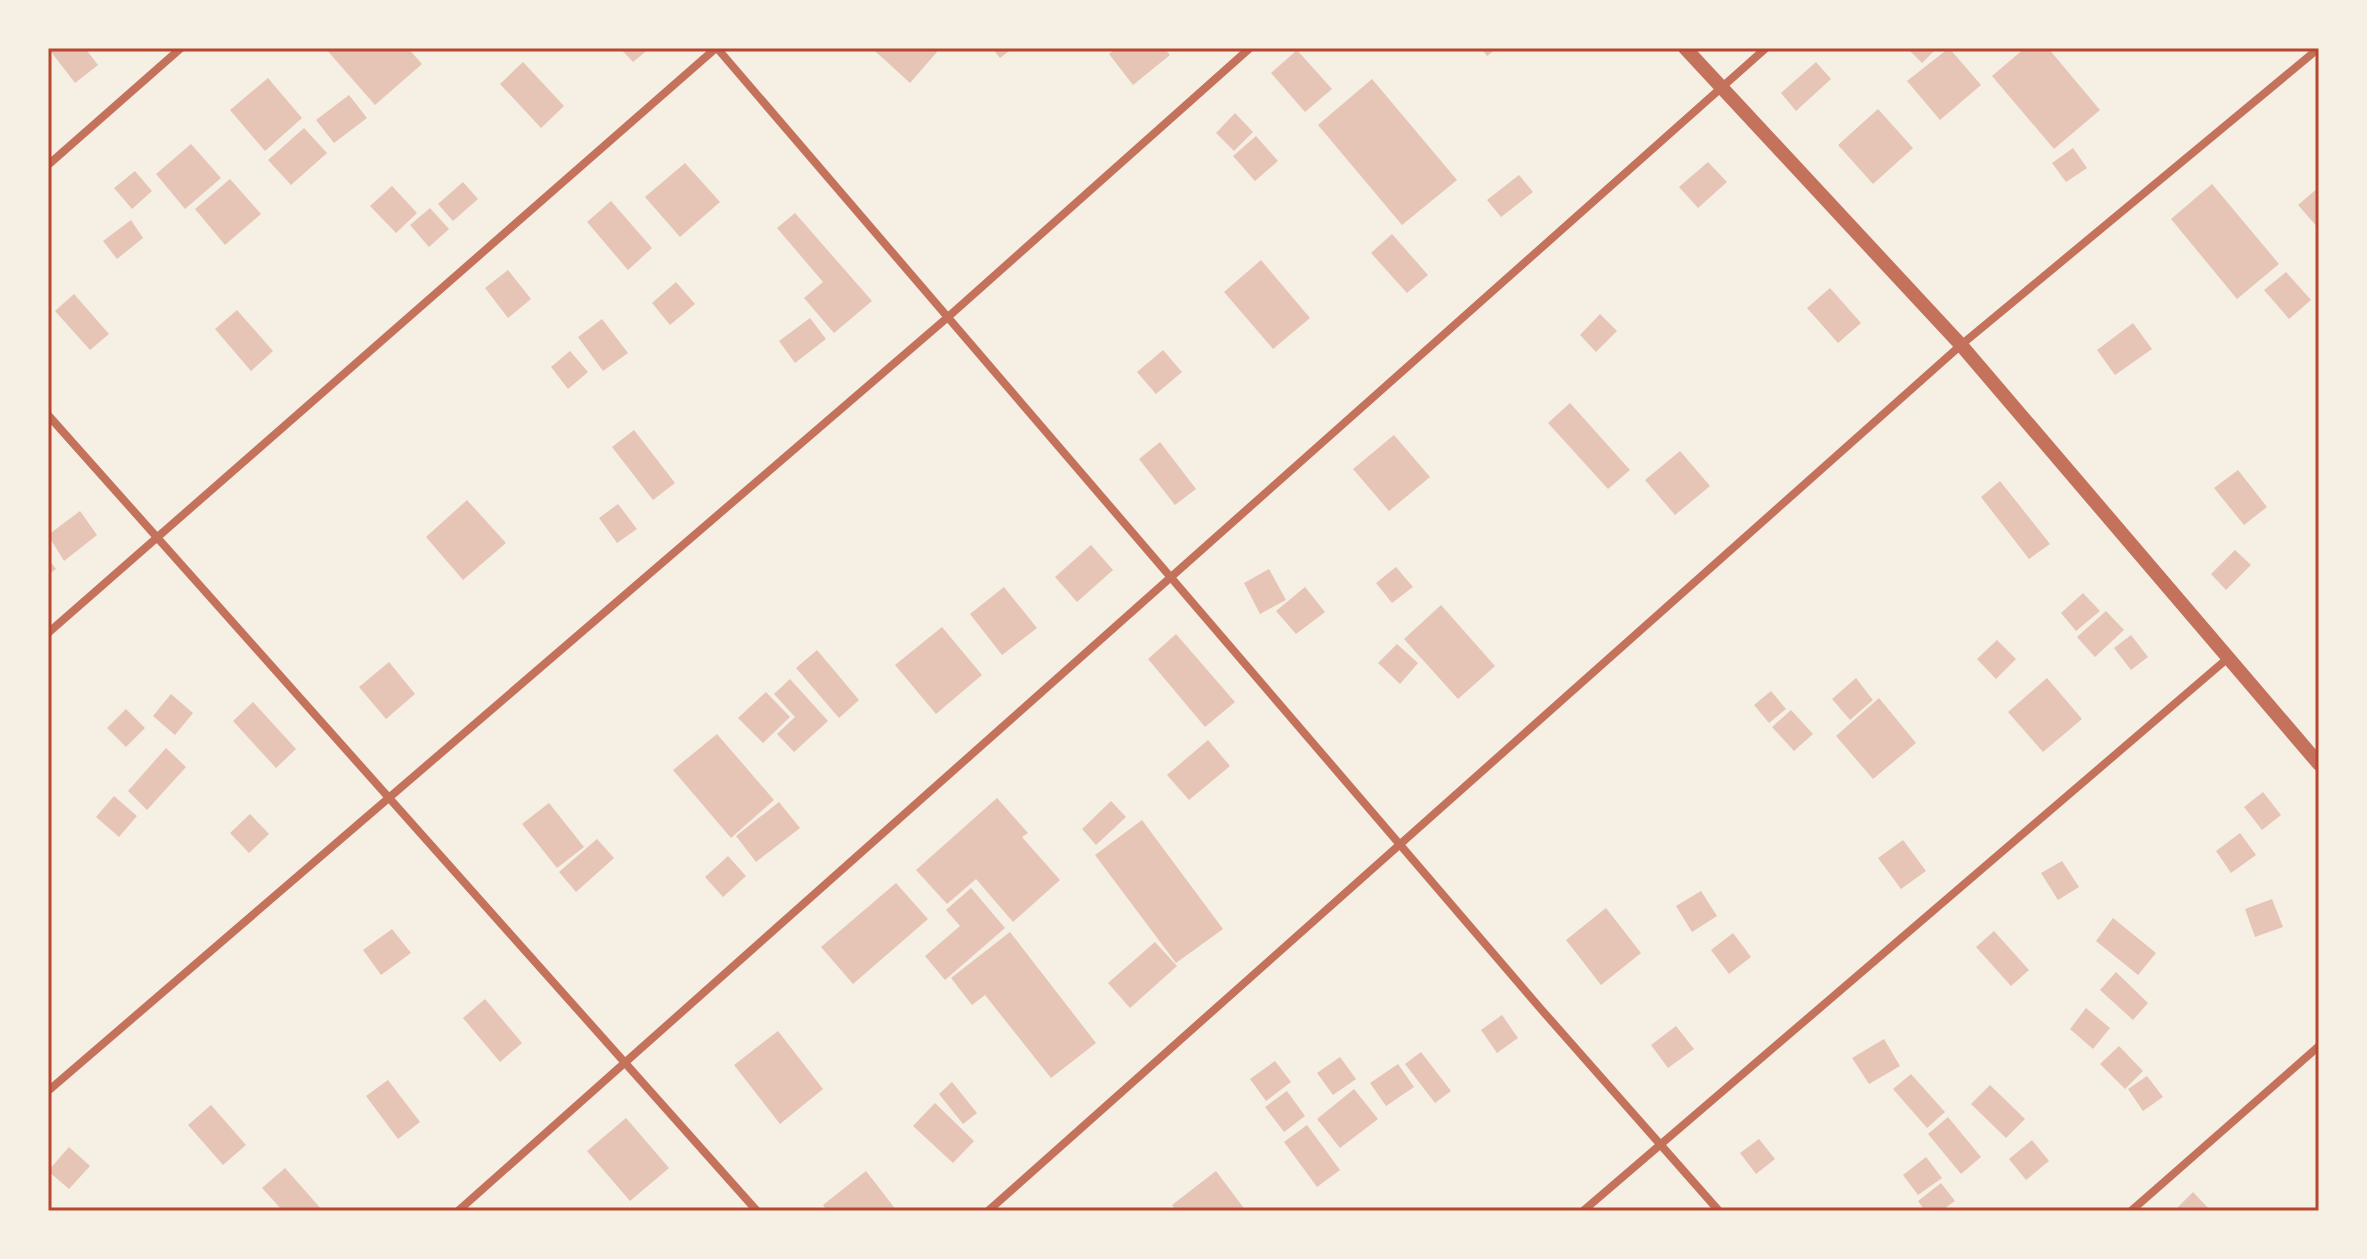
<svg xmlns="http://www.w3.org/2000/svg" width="2367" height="1259" viewBox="0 0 2367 1259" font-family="'Crimson Pro',serif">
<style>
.building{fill:#e6c5b7}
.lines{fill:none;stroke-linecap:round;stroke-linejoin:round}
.minor{stroke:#c5725c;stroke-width:8}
.tertiary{stroke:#c5725c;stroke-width:14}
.neatline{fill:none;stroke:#b5482f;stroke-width:3}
</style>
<rect width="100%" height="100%" fill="#f6efe4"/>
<path class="building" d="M48,48H85L98,65L75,83Z
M325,48H408L422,64L375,105Z
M620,48H650L633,62Z
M877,48H933L937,52L910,83L875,51Z
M992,48H1013L1000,58Z
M1116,48H1164L1170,55L1133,85L1109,54Z
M1481,48H1497L1487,56Z
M1907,48H1937L1922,63Z
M1949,48L1981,85L1940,120L1907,81Z
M2025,48H2048L2100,110L2054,149L1992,76Z
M1297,50L1332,89L1305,112L1271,73Z
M523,62L564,106L541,128L500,84Z
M1816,62L1831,79L1796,111L1781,93Z
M268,78L302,118L265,151L230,110Z
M1372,79L1457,180L1402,225L1318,125Z
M349,95L367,118L334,143L316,120Z
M1878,109L1913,148L1873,184L1838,145Z
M1235,113L1253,132L1234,151L1216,133Z
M304,128L327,153L291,185L268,160Z
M1256,136L1278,161L1255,181L1233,156Z
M191,144L221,178L185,209L156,174Z
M2073,148L2087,168L2066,182L2052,163Z
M1708,162L1727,182L1698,208L1679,187Z
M685,163L720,202L680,237L645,197Z
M135,171L152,191L132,209L114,188Z
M1519,175L1533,192L1501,217L1487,200Z
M230,179L261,214L225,245L195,209Z
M463,182L478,199L453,221L438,204Z
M2212,184L2279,264L2237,299L2171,219Z
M392,186L417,213L396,233L370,206Z
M2319,187V229L2298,205Z
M611,201L652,248L628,270L587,222Z
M430,208L449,229L429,247L410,225Z
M795,213L872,301L834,333L804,298L823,282L777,228Z
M131,220L143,238L117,259L103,241Z
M1392,234L1428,275L1407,293L1371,253Z
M1261,260L1310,318L1273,349L1224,292Z
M508,270L531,299L508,318L485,288Z
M2286,272L2311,300L2289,319L2264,290Z
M676,282L695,304L670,325L652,303Z
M1830,288L1861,323L1838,343L1807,308Z
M74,294L109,334L90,350L55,311Z
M237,310L273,351L251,371L215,329Z
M1600,314L1617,331L1596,352L1580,335Z
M810,318L826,339L795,363L779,341Z
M602,319L628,353L603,371L578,337Z
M2133,323L2152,349L2115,375L2097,350Z
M1163,350L1182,372L1156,394L1137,372Z
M570,351L588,372L568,389L551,367Z
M1570,403L1630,470L1608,489L1548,423Z
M634,430L675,483L653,500L612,447Z
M1394,435L1430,477L1389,511L1353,469Z
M1160,442L1196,489L1175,505L1139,459Z
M1680,451L1710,486L1675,515L1645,480Z
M2238,470L2267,507L2244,525L2214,488Z
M2000,481L2050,544L2029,559L1981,497Z
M467,500L506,543L463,580L426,537Z
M618,504L637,529L617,543L599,518Z
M80,511L97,535L64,561L48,535Z
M1091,545L1113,570L1077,602L1055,577Z
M2235,550L2251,565L2226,590L2211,574Z
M48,559L56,569L48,575Z
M1396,567L1413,587L1392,603L1376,583Z
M1269,569L1286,600L1260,614L1244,583Z
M1004,587L1037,628L1002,655L970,614Z
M1305,587L1325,612L1296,634L1276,611Z
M2083,593L2100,611L2076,631L2061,613Z
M1441,605L1495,666L1458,699L1404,639Z
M2106,611L2124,630L2095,657L2077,637Z
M942,627L982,675L936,714L895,665Z
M1176,634L1235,702L1205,727L1148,659Z
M2131,635L2148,657L2131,670L2114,648Z
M1997,640L2016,659L1996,679L1977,659Z
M1397,644L1418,663L1400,684L1378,663Z
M817,650L859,700L839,718L796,668Z
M389,662L415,694L386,719L359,687Z
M1856,678L1873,700L1850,720L1832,699Z
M2047,678L2082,719L2043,752L2008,712Z
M790,679L828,721L794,752L777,734L795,717L774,694Z
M1771,691L1786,709L1769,723L1754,705Z
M766,692L790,717L763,743L738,718Z
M171,694L193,713L175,735L153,716Z
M1879,698L1916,743L1873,779L1836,736Z
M253,702L296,749L276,768L233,721Z
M126,709L145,728L126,747L107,728Z
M1791,710L1813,734L1794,751L1772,727Z
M717,734L774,800L731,838L673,770Z
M1208,740L1230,766L1189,800L1167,775Z
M166,748L186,767L147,810L128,791Z
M2263,792L2281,815L2262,830L2244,807Z
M114,796L137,816L119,837L96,817Z
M997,798L1028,833L1022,837L1060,880L1013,922L976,879L947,904L916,870Z
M1111,801L1126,817L1096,845L1082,829Z
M779,802L800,828L756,862L736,836Z
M549,803L584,847L557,868L522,824Z
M250,814L269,834L249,853L230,833Z
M1142,820L1223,929L1176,963L1095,855Z
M2240,833L2256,855L2231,873L2216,851Z
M597,839L614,858L576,892L559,872Z
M1903,840L1926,871L1901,889L1878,858Z
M728,856L746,876L723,897L705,877Z
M2062,861L2079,887L2058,900L2041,873Z
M896,883L928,919L853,984L821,947Z
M971,888L1005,928L945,980L925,956L960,926L946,910Z
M1701,891L1717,916L1692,932L1676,906Z
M2272,899L2283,927L2255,937L2245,909Z
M1606,908L1641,953L1601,985L1566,940Z
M2113,918L2156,953L2138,975L2096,941Z
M392,929L411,953L381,975L363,950Z
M1994,931L2029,970L2011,986L1976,947Z
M1010,932L1096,1043L1051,1078L985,995L972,1005L951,978Z
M1733,933L1751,957L1729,974L1711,950Z
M1155,942L1177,966L1130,1008L1108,983Z
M2116,972L2148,1003L2133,1020L2100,990Z
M485,999L522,1043L500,1062L463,1018Z
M2086,1008L2110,1028L2093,1049L2070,1029Z
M1502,1015L1518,1038L1497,1053L1481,1030Z
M1676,1026L1694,1049L1668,1068L1651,1045Z
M778,1031L823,1089L780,1124L734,1065Z
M1884,1039L1900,1066L1869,1084L1852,1058Z
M2119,1046L2143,1071L2125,1089L2100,1064Z
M1421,1052L1451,1091L1435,1103L1405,1064Z
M1340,1057L1356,1079L1333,1095L1317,1073Z
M1275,1061L1291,1082L1266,1101L1250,1079Z
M1398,1064L1414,1087L1386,1106L1370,1083Z
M1911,1074L1945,1112L1927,1128L1893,1089Z
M2147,1076L2163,1097L2143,1111L2128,1089Z
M388,1080L420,1122L398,1139L366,1096Z
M952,1082L977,1113L963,1124L939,1094Z
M1990,1085L2025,1119L2006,1138L1971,1104Z
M1354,1089L1378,1119L1340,1148L1317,1119Z
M1287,1091L1305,1116L1284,1132L1265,1107Z
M935,1103L974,1141L953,1163L913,1126Z
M211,1105L246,1145L223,1165L188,1125Z
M1948,1117L1981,1157L1961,1174L1928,1134Z
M626,1118L669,1168L630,1201L587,1151Z
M1307,1125L1340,1170L1317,1187L1284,1142Z
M1759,1139L1775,1159L1756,1174L1740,1153Z
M2032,1140L2049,1161L2026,1180L2009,1159Z
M69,1147L90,1166L69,1189L48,1171Z
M1926,1157L1942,1178L1918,1195L1903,1175Z
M285,1168L323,1211H283L262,1188Z
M866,1171L897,1211H827L823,1205Z
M1216,1171L1246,1211H1177L1172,1205Z
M1941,1183L1955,1201L1941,1211H1925L1918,1201Z
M2193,1192L2211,1211L2176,1209Z"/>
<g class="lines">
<path class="minor" d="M717,48L1540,1008L1719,1211
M48,165L181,48
M48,415L757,1211
M48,633L716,48
M48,1091L948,317L1250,48
M458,1211L1766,48
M988,1211L1961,345L2319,48
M1583,1211L2228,658
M2131,1211L2319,1046"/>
<path class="tertiary" d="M1685,48L1961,345L2319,764"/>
</g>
<rect width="2367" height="1259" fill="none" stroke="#f6efe4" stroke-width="100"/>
<rect x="50" y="50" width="2267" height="1159" class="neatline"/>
</svg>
